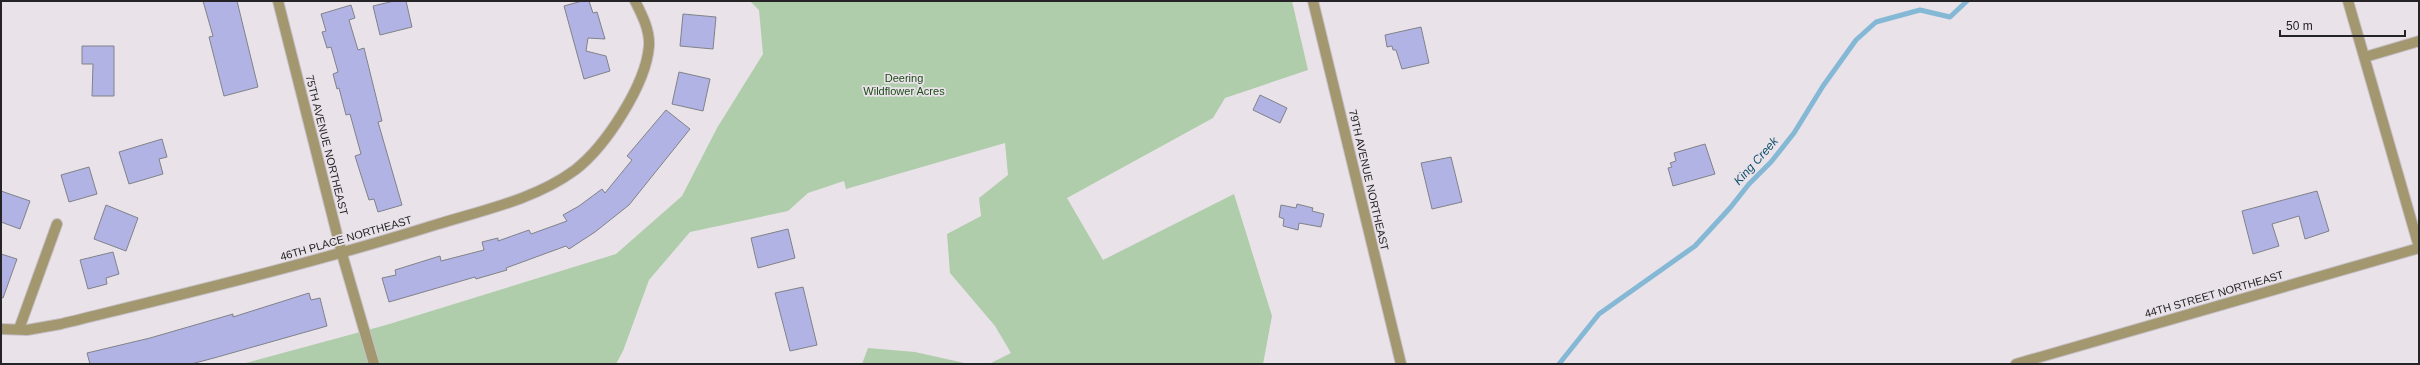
<svg xmlns="http://www.w3.org/2000/svg" width="2420" height="365" viewBox="0 0 2420 365" font-family="Arial,sans-serif">
<style>
.green{fill:#afcdab}
.lines{fill:none;stroke-linecap:round;stroke-linejoin:round}
.stream{stroke:#85b8d5;stroke-width:5}
.building{fill:#b0b3e3;stroke:#818289}
.minor-casing{stroke:#c6c0c6;stroke-width:12}
.minor{stroke:#a2976f;stroke-width:10}
.labels{text-anchor:middle;dominant-baseline:central;stroke-width:3.5;stroke-linejoin:round;paint-order:stroke}
.park-label{font-size:11px;fill:#1b4b16;stroke:#e9e3e9}
.street-label{font-size:11px;fill:#252325;stroke:#e9e3e9}
.water-label{font-size:12px;font-style:italic;fill:#0e4f6c;stroke:#e9e3e9}
</style>
<rect width="100%" height="100%" fill="#e9e3e9"/>
<path class="green" d="M750,1H1292L1308,70L1225,98L1213,118L1067,198L1103,260L1234,194L1272,316L1263,364H989L1011,353L995,326L950,273L947,234L981,216L979,198L1008,175L1005,143L846,189L844,181L808,193L788,211L690,232L649,280L623,351L616,364H242L386,325L616,254L682,196L717,128L763,54L759,10Z
M868,348L915,352L969,364H862Z"/>
<g class="lines">
<path class="stream" d="M1559,364L1599,314L1695,246L1730,208L1749,184L1771,162L1794,133L1823,86L1856,40L1876,22L1920,10L1950,17L1967,1"/>
</g>
<path class="building" d="M203,1H237L258,87L224,96L209,37L213,36Z
M394,1H406L412,27L380,35L373,6Z
M582,1H589L593,13L597,12L605,39L588,38L586,51L606,56L610,71L584,79L564,6Z
M351,5L355,18L349,20L358,50L364,48L382,121L378,122L402,205L378,212L374,199L369,200L360,172L355,156L361,154L350,114L346,115L339,88L337,89L333,74L338,72L331,47L327,48L322,32L326,31L321,14Z
M683,14L716,17L713,49L680,46Z
M1421,27L1429,63L1402,69L1396,50H1393L1392,46L1387,47L1385,35Z
M82,46H114V96H92L93,64H82Z
M679,72L710,79L703,111L672,104Z
M1260,95L1287,108L1280,123L1253,110Z
M666,110L690,129L629,205L595,232L569,249L566,246L506,268L507,270L476,279L475,277L389,302L382,278L396,275L395,270L440,256L441,261L484,250L482,242L498,238V241L529,230L531,234L567,221L563,215L579,206L602,189L605,193L632,160L627,156Z
M162,139L167,157L159,159L163,174L129,184L119,152Z
M1705,144L1715,174L1673,186L1668,168L1672,167L1670,163L1676,161L1674,153Z
M1451,157L1462,202L1432,209L1421,163Z
M89,167L97,194L69,202L61,175Z
M1,191L30,201L20,229L1,222Z
M2317,191L2329,231L2305,239L2299,216L2272,224L2279,246L2253,254L2242,211Z
M1297,204L1313,208L1312,211L1324,214L1321,227L1299,223L1298,230L1283,226L1284,219L1279,217L1281,205L1296,208Z
M106,205L138,218L126,251L94,239Z
M788,229L795,258L758,268L751,238Z
M113,252L119,274L106,278L107,284L88,289L80,260Z
M1,254L17,259L3,298L1,297Z
M803,287L817,345L790,351L775,293Z
M309,293L311,300L320,298L327,326L214,358L191,364H90L87,353L150,338L233,314V317Z"/>
<g class="lines">
<defs>
<path id="minor" d="M278,1L342,254L374,364
M1313,1L1401,364
M2348,1L2419,247
M2365,57L2419,41
M1,329L27,330L61,324C187,293 314,263 438,224C484,210 536,199 575,170C605,147 646,85 649,46C650,30 642,15 635,1
M19,329L57,224
M2016,364L2419,248"/>
</defs>
<use href="#minor" class="minor-casing"/>
<use href="#minor" class="minor"/>
</g>
<g class="labels">
<g class="park-label">
<text x="904" y="78">Deering<tspan x="904" dy="13">Wildflower Acres</tspan></text>
</g>
<g class="street-label">
<text transform="translate(327 145) rotate(76)">75TH AVENUE NORTHEAST</text>
<text transform="translate(1369 180) rotate(77)">79TH AVENUE NORTHEAST</text>
<text transform="translate(346 238) rotate(-16)">46TH PLACE NORTHEAST</text>
<text transform="translate(2214 294) rotate(-16)">44TH STREET NORTHEAST</text>
</g>
<g class="water-label">
<text transform="translate(1756 161) rotate(-48)">King Creek</text>
</g>
</g>
<rect width="2420" height="365" fill="none" stroke="#252325" stroke-width="4"/>
<path d="M2280 30v6h125v-6" fill="none" stroke="#252325" stroke-width="2"/>
<text x="2286" y="30" font-size="12" fill="#252325" stroke="#e9e3e9" stroke-width="3" paint-order="stroke">50 m</text>
</svg>
